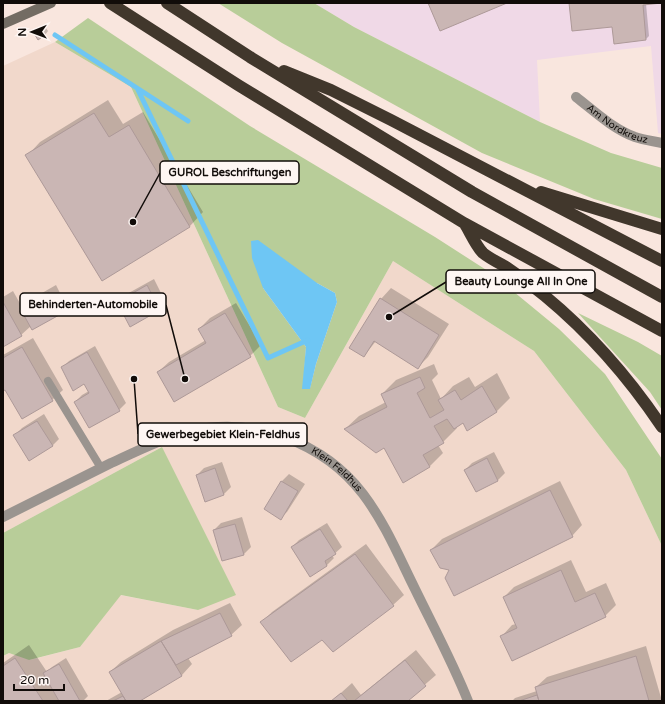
<svg xmlns="http://www.w3.org/2000/svg" width="665" height="704" viewBox="0 0 665 704" font-family="'Varela Round',sans-serif">
<style>
.commercial{fill:#f0d9e7}
.built{fill:#f1d8cb}
.green{fill:#b8cd99;fill-rule:evenodd}
.water{fill:#6ec6f4}
.shadow{fill:#0003}
.lines{fill:none;stroke-linecap:round;stroke-linejoin:round}
.stream{stroke:#6ec6f4;stroke-width:5}
.building{fill:#cab6b4;stroke:#ad9998}
.lane{stroke:#9a948f;stroke-width:8}
.street{stroke:#9a948f;stroke-width:10}
.secondary{stroke:#736c63;stroke-width:10}
.highway{stroke:#41372c;stroke-width:12}
.labels{text-anchor:middle;dominant-baseline:central;stroke-width:3;stroke-linejoin:round;paint-order:stroke}
.street-label{font-size:10px;fill:#110c09;stroke:#fef6f3}
.leader{fill:none;stroke:#110c09;stroke-width:1.5}
.callout-dot{fill:#110c09;stroke:#fef6f3;stroke-width:1.5}
.callout{fill:#fef6f3;stroke:#110c09;stroke-width:1.5}
.callout-label{font-size:11px;text-anchor:middle;font-weight:bold;fill:#110c09}
</style>
<rect width="100%" height="100%" fill="#f9e6de"/>
<path class="commercial" d="M314,3H662V134L658,133L651,46L537,60L540,122L354,27Z"/>
<path class="built" d="M55,42L131,87L278,407L305,418L393,261L534,351L626,470L662,546V701H3V656L9,653L30,660L80,647L120,595L198,610L162,447L3,533V66Z"/>
<path class="green" d="M218,3H314L354,27L540,122L611,153L662,168V219L594,199L482,153L282,43Z
M88,18L250,126L435,237L491,273L559,329L605,374L662,459V546L626,470L534,351L393,261L305,418L278,407L131,87L55,42ZM317,283L335,293L337,302L316,364L310,388L303,389L306,347L263,288Z
M578,313L638,342L662,356V410L650,392Z
M162,447L236,595L198,610L121,595L80,647L29,660L9,653L3,656V533Z"/>
<path class="water" d="M258,240L317,283L335,293L337,302L316,364L310,389H302L306,347L263,288L252,258L251,241Z"/>
<path class="shadow" d="M570,3H657L646,4L649,36L646,39L615,43L613,26Z
M46,28L48,31L45,35H36Z
M108,100L123,124L143,112L203,212L190,226L102,280L27,156L40,142Z
M154,279L166,303L159,310L118,302L125,295Z
M56,285L67,307L60,314L31,326L21,335L3,345V297L13,291L22,307L28,301Z
M391,288L449,324L428,357L418,367L376,341L364,356L381,299Z
M236,303L261,345L250,356L174,401L158,372L169,362L206,340L199,329L210,318Z
M33,338L63,390L52,400L6,389L3,390V355Z
M95,346L126,403L119,410L75,402L82,395L89,391L85,383L62,368L69,361Z
M434,364L438,374L432,380L441,399L453,386L469,377L475,387L497,373L510,398L496,412L463,422L456,426L457,428L443,442L438,445L443,453L429,467L345,429L359,416L386,402L382,394L396,380Z
M44,414L59,439L52,446L15,435L22,428Z
M494,452L505,473L498,480L476,491L465,470L472,463Z
M222,462L231,487L224,494L197,475L204,468Z
M289,474L305,484L287,512L280,518L265,509L282,481Z
M560,481L582,525L572,536L451,569L431,550L442,539Z
M242,517L251,547L244,554L223,560L214,530L221,523Z
M327,523L342,547L332,556L334,558L327,565L310,576L292,547L299,540Z
M366,544L404,595L393,605L322,638L262,622L272,612Z
M571,560L586,592L606,583L616,605L605,616L502,636L512,625L516,624L504,597L514,587Z
M230,603L242,625L231,635L188,658L192,664L182,675L141,699L142,701H106L122,692L110,672L121,662L173,630Z
M29,645L47,672L52,667L66,658L88,696L83,701H3V663Z
M646,646L662,701H512L515,698L537,691L536,687L547,677Z
M416,650L436,675L406,701H332L352,683L361,695Z"/>
<g class="lines">
<path class="stream" d="M55,35L188,121
M138,90L268,358L308,340"/>
</g>
<path class="building" d="M428,3H507L440,31Z
M569,3H662L643,5L646,40L614,44L612,27L572,31Z
M42,31L45,35L38,40L35,35Z
M94,113L109,137L129,125L190,227L102,281L25,155Z
M147,285L160,310L130,327L117,302Z
M49,292L61,314L32,330L20,308Z
M380,298L439,335L418,369L374,341L364,357L349,348Z
M3,302L22,336L3,347Z
M225,313L251,357L174,402L157,372L206,343L198,329Z
M22,347L53,401L22,419L5,390L3,391V358Z
M87,352L120,411L89,428L74,402L89,393L84,384L73,391L61,367Z
M420,377L425,388L417,393L430,418L444,410L438,400L455,390L461,400L482,386L497,412L467,431L463,423L454,429L447,419L434,426L444,443L423,455L430,467L403,483L384,448L376,453L344,429L387,407L381,394Z
M37,421L53,446L29,461L13,435Z
M487,458L498,481L476,492L464,470Z
M215,468L224,495L205,502L196,475Z
M281,481L298,491L281,520L264,509Z
M550,490L573,537L454,596L445,578L449,570L440,568L430,550Z
M235,524L244,555L222,561L213,530Z
M320,529L336,554L325,561L327,566L310,577L291,547Z
M355,554L394,606L333,652L322,640L291,662L260,622Z
M561,570L575,602L595,593L606,617L512,661L500,636L517,628L503,597Z
M220,613L232,636L176,665L161,641Z
M161,641L182,676L140,701H126L109,672Z
M636,656L649,701H539L535,687Z
M15,658L43,701H3V666Z
M405,660L426,686L408,701H354Z
M59,664L80,701H59L43,673Z
M341,693L348,701H331Z
M537,695L539,701H519Z
M123,696L126,701H113Z"/>
<g class="lines">
<path class="lane" d="M48,381L101,468"/>
<g class="street">
<path id="s1" d="M576,97C594,111 613,129 635,137C644,140 653,141 662,143"/>
<path id="s2" d="M3,517C39,499 75,481 111,463C137,451 163,438 191,431C254,416 324,443 363,494C385,523 399,557 415,589C433,626 453,663 468,701"/>
</g>
<path class="secondary" d="M3,24L51,3"/>
<path class="highway" d="M110,3L238,85L464,223L662,331
M167,3L250,57L472,192L662,297
M284,71L331,90L391,120L662,261
M541,192L662,229
M465,224C470,232 476,246 483,253C489,258 499,263 506,267C519,276 533,286 545,296C591,334 629,378 662,427"/>
</g>
<g class="labels">
<g class="street-label">
<text stroke="none"><textPath href="#s1" startOffset="50">Am Nordkreuz</textPath></text>
<text stroke="none"><textPath href="#s2" startOffset="364">Klein Feldhus</textPath></text>
</g>
</g>
<path class="leader" d="M133 222L160 173M389 317L446 282M185 379L166 305M134 379L138 434"/>
<g class="callout-dot">
<circle cx="133" cy="222" r="4"/>
<circle cx="389" cy="317" r="4"/>
<circle cx="185" cy="379" r="4"/>
<circle cx="134" cy="379" r="4"/>
</g>
<g class="callout">
<rect x="160" y="161" width="139" height="23" rx="4"/>
<rect x="446" y="270" width="149" height="23" rx="4"/>
<rect x="20" y="293" width="146" height="23" rx="4"/>
<rect x="138" y="423" width="169" height="23" rx="4"/>
</g>
<g class="callout-label">
<text x="230" y="176">GUROL Beschriftungen</text>
<text x="521" y="285">Beauty Lounge All In One</text>
<text x="93" y="308">Behinderten-Automobile</text>
<text x="223" y="438">Gewerbegebiet Klein-Feldhus</text>
</g>
<rect width="665" height="704" fill="none" stroke="#110c09" stroke-width="8"/>
<g transform="translate(32 32) rotate(269)" stroke="#fef6f3" stroke-width="3" paint-order="stroke">
<path d="M0-3L7 15L0 10L-7 15Z" fill="#110c09"/>
<text y="-6" font-size="11" font-weight="bold" text-anchor="middle" fill="#110c09">N</text>
</g>
<path d="M14 684v6h50v-6" fill="none" stroke="#110c09" stroke-width="2"/>
<text x="20" y="684" font-size="12" fill="#110c09" stroke="#fef6f3" stroke-width="3" paint-order="stroke">20 m</text>
</svg>
